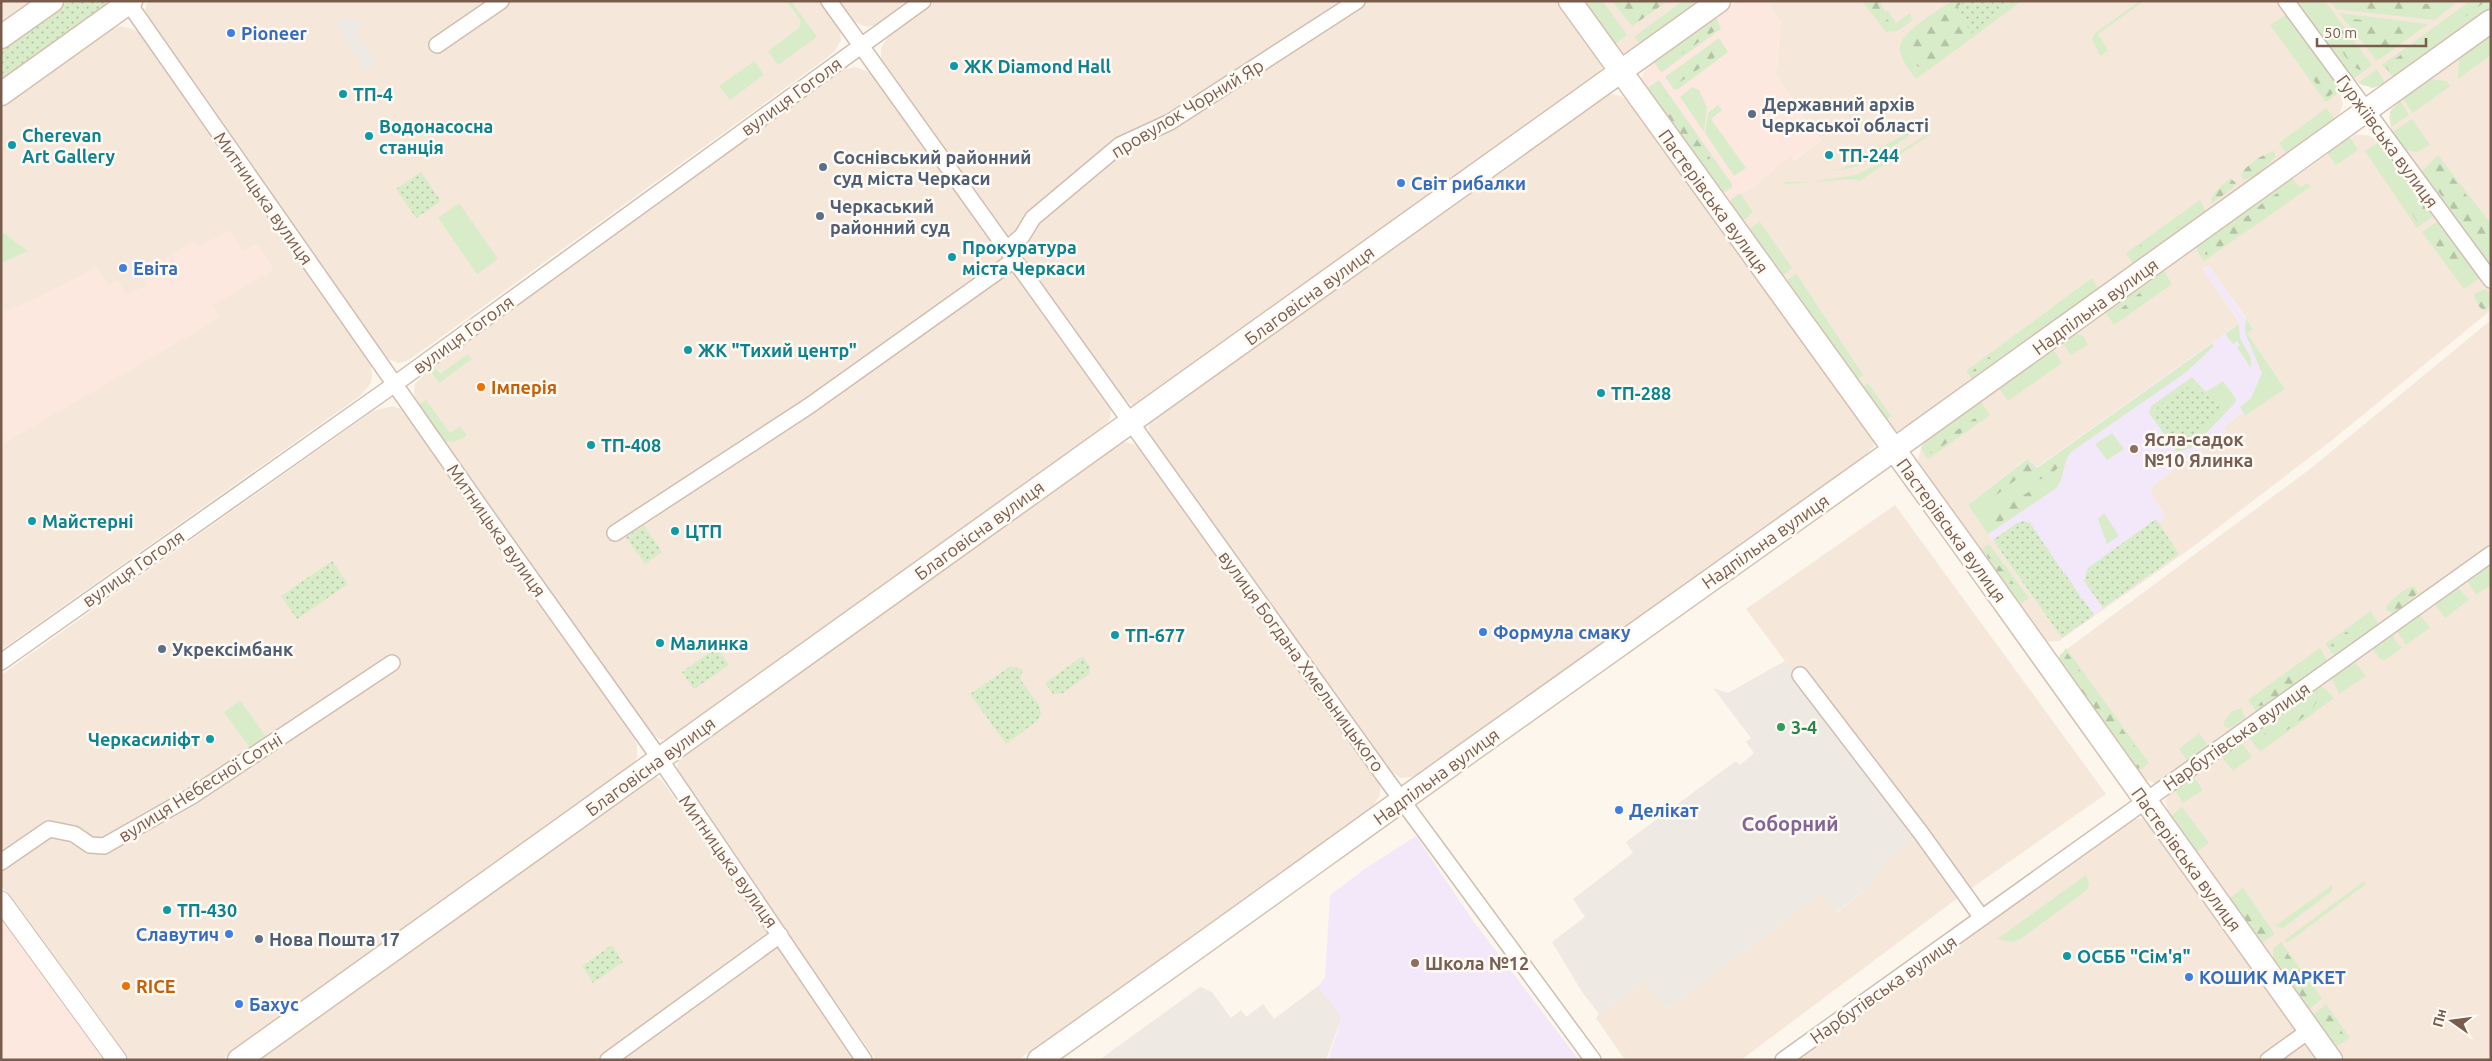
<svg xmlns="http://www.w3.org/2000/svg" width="2492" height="1061" viewBox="0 0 2492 1061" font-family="Ubuntu,sans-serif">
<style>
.residential{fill:#f5e8da;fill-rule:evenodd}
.commercial{fill:#fde8e0}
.industrial{fill:#efe9e4}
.education{fill:#f3e8fa}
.grass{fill:#d8ecc9}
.forest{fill:url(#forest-firs)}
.park{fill:url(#park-dots)}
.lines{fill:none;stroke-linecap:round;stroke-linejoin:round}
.minor-casing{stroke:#d1beb0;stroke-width:18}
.tertiary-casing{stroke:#d1beb0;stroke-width:21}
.secondary-casing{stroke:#d6c0b0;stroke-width:25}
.minor{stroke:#fff;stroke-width:15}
.tertiary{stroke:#fff;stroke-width:19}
.secondary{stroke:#fff;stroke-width:22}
.shop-dot{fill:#3f7fe0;stroke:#fffaf3;stroke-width:2}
.culture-dot{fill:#0f9aa8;stroke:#fffaf3;stroke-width:2}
.service-dot{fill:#5c6f8a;stroke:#fffaf3;stroke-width:2}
.food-dot{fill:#e8710a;stroke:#fffaf3;stroke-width:2}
.education-dot{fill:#8d6e63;stroke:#fffaf3;stroke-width:2}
.leisure-dot{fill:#2e9e5b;stroke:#fffaf3;stroke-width:2}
.labels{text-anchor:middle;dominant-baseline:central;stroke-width:5;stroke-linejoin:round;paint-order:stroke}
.shop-label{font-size:18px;font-weight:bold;fill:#366cbe;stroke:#fffaf3;text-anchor:start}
.culture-label{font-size:18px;font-weight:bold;fill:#0d838f;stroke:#fffaf3;text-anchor:start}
.street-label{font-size:18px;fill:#7a5c4d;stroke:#fffaf3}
.service-label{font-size:18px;font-weight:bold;fill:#4e5e75;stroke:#fffaf3;text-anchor:start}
.food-label{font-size:18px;font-weight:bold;fill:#c56008;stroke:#fffaf3;text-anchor:start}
.education-label{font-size:18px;font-weight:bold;fill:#785e54;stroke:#fffaf3;text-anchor:start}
.leisure-label{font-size:18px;font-weight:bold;fill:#27864d;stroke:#fffaf3;text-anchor:start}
.quarter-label{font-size:20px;font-weight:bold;fill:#846695;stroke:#fffaf3}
</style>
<defs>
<pattern id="forest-firs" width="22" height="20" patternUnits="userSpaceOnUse" patternTransform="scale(1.25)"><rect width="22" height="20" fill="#d8ecc9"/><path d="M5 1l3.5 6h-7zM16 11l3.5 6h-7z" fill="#b4c2a5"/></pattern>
<pattern id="park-dots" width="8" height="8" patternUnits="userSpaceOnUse" patternTransform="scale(1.25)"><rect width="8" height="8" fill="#d8ecc9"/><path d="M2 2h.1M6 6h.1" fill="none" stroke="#b4c2a5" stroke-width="1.8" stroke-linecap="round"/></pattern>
</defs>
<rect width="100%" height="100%" fill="#fdf6ec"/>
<path class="residential" d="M1,1H37L1,27Z
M148,1H821L840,29L841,40L835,51L824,60L430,345L407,361L399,363L386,358L380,349L151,23L145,10Z
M838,1H909L878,24L867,27L852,21Z
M936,1H1557L1599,59L1602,67L1600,74L1138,403L1132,405L1119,394L881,60V48L889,35Z
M1582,1H1703L1630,54H1624L1618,50Z
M1772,1H2277L2338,85L2343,104L2339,115L2335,119L1907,426L1897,431L1893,430L1730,205L1740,193L1756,185L1781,163L1791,156L1794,160L1821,141L1774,76L1777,66L1780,32L1779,25L1770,7Z
M2294,1H2491V7L2385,83L2373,88L2362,85L2349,76Z
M121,26L135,30L140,34L358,345L371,365L372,376L371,383L360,396L1,650V106L103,33Z
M2491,36V267L2392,132L2389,118L2391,109L2400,101Z
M855,67L869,72L876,79L1103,396L1111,410L1110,418L1104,428L669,739L661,740L652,734L633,710L419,405L414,395L415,384L427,372L843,70Z
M1613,94L1623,97L1633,107L1872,437L1874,446L1863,458L1421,773L1412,777L1401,778L1389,770L1149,436V426L1150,422L1605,96Z
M2355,135H2368L2380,142L2491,291V310L2331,441L2194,546L2059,641L2046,642L1920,466L1918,459L1922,445L1927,439ZM2209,266L2253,328L2247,333L2285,389L2245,416L2242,413L2223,427L2227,431L2153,485L2151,494L2158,523L2179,554L2062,638L1968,505L2026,459L2037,467L2237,325L2238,320L2203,269Z
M2491,320V547L2167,776L2155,783L2145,780L2059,655L2310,469Z
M393,406L401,409L408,416L634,738L637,745V757L634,763L221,1060H127L1,885V675L373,411Z
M1125,442L1134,444L1143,452L1380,782V795L1372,808L1018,1060H876L684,784L677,772L678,760L1116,445Z
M1895,505L2106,794L1959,897L1741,1060H1625L1596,1018L1599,1014L1644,982L1667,1009L1822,893L1837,912L1867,888L1889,858L1921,833L1800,675L1785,661L1746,609Z
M2491,562V1060H2344L2170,817L2165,800L2171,791Z
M655,777L661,779L673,796L857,1060H256Z
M2141,818L2146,820L2320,1060H1792L2131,820Z"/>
<path class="commercial" d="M1737,1H1772L1771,7L1782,24L1780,25L1777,66L1774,76L1779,78L1821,141L1793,160L1791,157L1781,163L1755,186L1731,199L1730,205L1643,84L1642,76L1648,65Z
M230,231L244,251L253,245H257L274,269L212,306L220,316L204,327L1,445V313L39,297L91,271V269L96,265L108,285L118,280L126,295L147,285L143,276L147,268L194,242L197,247Z
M1,912L109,1060H1Z"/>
<path class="industrial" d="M346,15L350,21L355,18L362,27L356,31L377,62L366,70L335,22Z
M1785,661L1800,675L1921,833L1889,858L1867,888L1836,912L1821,894L1667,1009L1644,982L1599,1014L1582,992L1552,942L1585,917L1573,899L1633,853L1626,842L1736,761L1740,765L1754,753L1746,742L1751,738L1713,688L1728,693Z
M1318,986L1342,1017L1326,1060H1099L1200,987L1212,992L1231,1018L1241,1010L1246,1017L1263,1004L1274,1019Z"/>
<path class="education" d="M2209,266L2253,329L2247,333L2285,389L2245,416L2242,413L2224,426L2227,431L2153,485L2151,494L2166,517L2158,523L2179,554L2062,638L1968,505L2027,459L2038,467L2237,325L2238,319L2203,270Z
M1416,836L1474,922L1579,1060H1328L1342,1017L1318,986L1325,978L1330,895L1366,868Z"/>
<path class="grass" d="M787,1H791L817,37L778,65L768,51L799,28L801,21Z
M1582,1H1603L1627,35L1614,45Z
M1683,1H1703L1642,45L1634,37Z
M1862,1H1880L1885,12L1888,11L1896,23L1910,13L1912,21L1897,31L1886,32Z
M1952,1H1965L1972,33L2015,1H2022L1916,79C1910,70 1900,60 1900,48C1899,32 1939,10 1952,1Z
M2140,1H2144L2098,34L2108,50L2100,56L2092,39L2095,33Z
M2294,1H2325L2372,65L2353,79Z
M2330,1H2459L2434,20L2336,9Z
M2470,1H2490L2491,7L2393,77L2382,65Z
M2339,13L2428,24L2377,61Z
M2284,16H2288L2338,85L2341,91L2326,102L2270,25Z
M1716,17L1721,29L1662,72L1660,71L1653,61Z
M2491,36V55L2458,79L2459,59Z
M1719,38L1728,52L1677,90L1674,89L1665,77Z
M754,61L764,75L730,100L719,86Z
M2377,69L2385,83L2373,88L2358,83Z
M2431,79L2447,81L2450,86L2413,113L2403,99Z
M1659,80L1732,184V188L1721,194L1646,89Z
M1692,87L1699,90L1707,108L1704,132L1680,97Z
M2400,101L2409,115L2391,127L2390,112Z
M1718,105L1722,110L1711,119L1746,168L1734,176L1705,133L1708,113Z
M2326,108L2335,119L2286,154L2279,143Z
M2412,119L2430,145L2417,152L2404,150L2392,132Z
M1909,132V136C1887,150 1859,172 1832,170L1842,169Z
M1928,134H1931L1859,181L1854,179L1785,184V182H1811L1856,175L1884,161Z
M2350,137L2358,150L2336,165L2327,153Z
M2380,142L2435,215L2417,228L2365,151Z
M2438,155L2491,224V267L2421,172Z
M2292,178L2300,188L2307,183L2310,186L2313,185L2204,261L2197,251V246Z
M1740,193L1753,212L1742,222L1730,205L1731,199Z
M2200,200L2206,212L2133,264L2126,253Z
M459,203L498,259L477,274L438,218Z
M2439,220L2481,277L2464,289L2422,232Z
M1760,222L1792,268L1781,277L1749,233L1750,228Z
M1,231L28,251L1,263Z
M2163,270L2172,284L2114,325L2105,312Z
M1796,273L1863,375L1856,381L1785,282Z
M2092,278L2099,289L1972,379L1966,371Z
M2246,318L2253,329L2247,333L2285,389L2245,416L2240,407L2251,398L2262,373L2245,333Z
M2239,324L2240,338L2251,358V368L2237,347L2240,345L2237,341L2233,344L2225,334Z
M2075,333L2083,336L2088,345L2071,355L2062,342Z
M2213,343V347L2185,373L2071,452C2061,465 2066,478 2055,489L1988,534L1968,505L2027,459L2037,468Z
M2053,349L2062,363L2008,401L1999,388Z
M468,354L472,359L439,383L430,370L434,367L440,374Z
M2192,377L2206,392L2223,381L2236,399L2235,403L2193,447L2177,452L2149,413L2151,406Z
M1868,383L1891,416L1885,421L1861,388Z
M426,400L450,433L460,426L467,436L454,442L444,441L419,405Z
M1980,401L1990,415L1930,458H1927L1921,448L1927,439Z
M2112,433L2124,449L2107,460L2095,444Z
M2104,513L2119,536L2107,544L2098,519Z
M1989,544L2029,598L2018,606L1980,550Z
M2489,563L2491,585L2476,595L2466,579Z
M2457,586L2469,600L2445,618L2434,603Z
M2371,611L2379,625L2336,658L2325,644Z
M2419,613L2430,628L2406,645L2396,630Z
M2391,634L2402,648L2385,660L2380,659L2372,648Z
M2066,648L2149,763L2137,773L2058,659Z
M2320,648L2329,663L2258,714L2248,700Z
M2354,661L2366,676L2339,694L2331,677Z
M2319,686L2326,689L2334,698L2260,752L2248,736Z
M240,700L265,735L266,738L251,749L224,712Z
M2199,733L2207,744V749L2188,762L2179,749Z
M2241,742L2252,757L2233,771L2221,756Z
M2193,776L2203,790L2183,803L2174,789Z
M2182,807L2209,843L2195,853L2170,817Z
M2086,875L2089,883L2087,890L2019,940L2013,942L1997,939Z
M2364,881L2366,884L2287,943L2285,940Z
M2332,885V891L2283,928L2275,926Z
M2243,888L2275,934L2262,943L2228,899Z
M2281,942L2322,998L2309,1010L2273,960V949Z
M2326,1004L2350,1038L2335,1047L2312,1016Z"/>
<path class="forest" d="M1612,1H1668L1632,26Z
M1867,1H1877C1879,8 1888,26 1898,25C1902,24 1906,21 1909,19L1904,25L1887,31Z
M1956,1H1979L1995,13V16L1987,24L1929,64L1922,68L1917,66L1909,49L1910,37Z
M2345,1H2405L2424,4L2452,1L2433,16L2368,9Z
M2476,1H2486L2404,63L2391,71L2388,70L2386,67L2395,59Z
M2351,19H2353L2417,26L2407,36L2379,54L2369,45Z
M1716,23V30L1663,67H1660L1659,61L1703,29Z
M2336,24L2347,35L2367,63L2360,70C2349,66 2329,36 2336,24Z
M1716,46L1723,47L1718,55L1679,83L1672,81L1670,77L1672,74Z
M2312,66L2323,68L2338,89L2327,98L2307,71Z
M1658,84L1724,178L1727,186L1724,188L1718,183L1653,97L1651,90Z
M2275,151V157C2268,165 2254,180 2243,179L2241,175C2246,165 2264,153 2275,151Z
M2437,161L2451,175L2491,228V262L2429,179L2427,169Z
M2230,178L2236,183L2233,188L2212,203L2211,199L2214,193Z
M2290,185L2296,187L2298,193L2215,251L2206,255L2204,252L2209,247L2264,202Z
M2414,197L2420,199L2428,212L2427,217L2418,224L2409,208L2410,201Z
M2178,220L2184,223L2142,257L2135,261L2133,259V251L2171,223Z
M2436,230C2447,233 2465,257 2466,267L2453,268L2449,266L2434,242L2432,235Z
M2148,286L2155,287V292L2121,318L2113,320L2117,312Z
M2485,289L2491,295V303L2485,311C2479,309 2475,300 2474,294Z
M2019,336L2018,343L1971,375V373L1978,365Z
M1978,416L1980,418L1977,422L1934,452L1930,453L1923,447L1939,437L1951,434Z
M2066,451C2065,464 2050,478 2037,480C2039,468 2055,455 2066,451Z
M2026,463L2034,469L2033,473L2018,478L1990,500L1979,503L1981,497Z
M2041,484L2047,487L2042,496L2031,504L1995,525L1989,526L1990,516Z
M1989,553L2023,595L2020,601C2011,599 1990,565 1987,555Z
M2414,586L2418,593L2395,614L2386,610V606C2394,599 2403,588 2414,586Z
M2368,616L2372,618L2373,623C2368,636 2345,649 2332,649L2330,647L2335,640Z
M2067,653L2142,756L2145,764L2138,769L2128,757L2069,675L2061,659Z
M2290,674L2294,675L2295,682C2289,692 2269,707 2257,706L2253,702V699Z
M2313,697L2318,699C2315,711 2271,745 2259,744L2258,739L2262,735Z
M2241,708L2245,718L2233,727L2226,728L2223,723L2231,712Z
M2238,895C2250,896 2266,923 2268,934L2263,939C2253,935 2237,910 2235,899Z
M2281,945L2308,981L2316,1002L2312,1004C2301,1003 2279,966 2277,954Z
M2324,1007L2344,1035L2342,1040L2335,1041L2320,1021L2318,1015Z"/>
<path class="park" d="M68,1H106V6L1,84V49Z
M1965,1H2015L1972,33L1954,9Z
M421,172L441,201L416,218L396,189Z
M2182,386L2210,395L2221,408L2220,413L2183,446L2178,445L2155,416V410Z
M2156,519L2179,554L2103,608L2084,581L2088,568Z
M2024,521L2030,523L2059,566V569L2062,568L2063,574L2065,573L2080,596V599L2082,598L2094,615L2062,638L1993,540L2017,523Z
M644,525L662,552L645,564L626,537Z
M332,561L348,584L297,619L281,596Z
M714,649L720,651L729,665L694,689L682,672Z
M1083,656L1090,667L1089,674L1063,693L1053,694L1045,683Z
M1011,666L1023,670L1020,679L1039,705L1041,714L1037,721L1006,744L970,694Z
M612,945L623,962L593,983L582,966Z"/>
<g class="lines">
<defs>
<path id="minor" d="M127,1L491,522L660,759L864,1060
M829,1L1384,776L1593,1060
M2286,1L2491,280
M437,45L501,1
M1007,249L1022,236L1033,218L1120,145L1170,122L1357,1
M615,533L809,406L1014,260
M1,662L395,384L923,1
M1800,675L1921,833L1982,918
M1,862L49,829L74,834L90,845L104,846L192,796L392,663
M608,1060L780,935
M1783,1060L2491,554
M2268,1060L2310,1030"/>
<path id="tertiary" d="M1,901L117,1060"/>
<path id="secondary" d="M1570,1L1961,542L2331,1060
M1,37L52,1
M1,94L131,1
M239,1060L1719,1
M1039,1060C1181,960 1321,858 1462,757C1806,513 2149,268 2491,21"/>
</defs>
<use href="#minor" class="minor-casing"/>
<use href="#tertiary" class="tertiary-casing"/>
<use href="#secondary" class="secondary-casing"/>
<use href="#minor" class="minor"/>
<use href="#tertiary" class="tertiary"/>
<use href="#secondary" class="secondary"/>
</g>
<g class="shop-dot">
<circle cx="231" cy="33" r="5"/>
<circle cx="1401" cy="183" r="5"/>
<circle cx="123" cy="268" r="5"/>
<circle cx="1483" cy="632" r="5"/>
<circle cx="1619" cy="810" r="5"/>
<circle cx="229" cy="934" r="5"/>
<circle cx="2189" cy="977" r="5"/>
<circle cx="239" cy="1004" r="5"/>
</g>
<g class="culture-dot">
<circle cx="954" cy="66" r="5"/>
<circle cx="343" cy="94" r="5"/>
<circle cx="369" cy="136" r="5"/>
<circle cx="12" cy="145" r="5"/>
<circle cx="1829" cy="155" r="5"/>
<circle cx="952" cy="257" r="5"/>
<circle cx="688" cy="350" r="5"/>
<circle cx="1601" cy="393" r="5"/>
<circle cx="591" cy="445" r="5"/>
<circle cx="32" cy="521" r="5"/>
<circle cx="675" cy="531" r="5"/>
<circle cx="1115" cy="635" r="5"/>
<circle cx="660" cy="643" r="5"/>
<circle cx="210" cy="739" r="5"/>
<circle cx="167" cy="910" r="5"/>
<circle cx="2067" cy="956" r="5"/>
</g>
<g class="service-dot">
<circle cx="1752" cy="114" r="5"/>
<circle cx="823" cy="167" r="5"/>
<circle cx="820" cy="216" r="5"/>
<circle cx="162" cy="649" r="5"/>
<circle cx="259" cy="939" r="5"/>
</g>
<g class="food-dot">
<circle cx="481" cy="387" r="5"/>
<circle cx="126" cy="986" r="5"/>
</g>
<g class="education-dot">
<circle cx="2134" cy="449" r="5"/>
<circle cx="1415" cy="963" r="5"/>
</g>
<circle class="leisure-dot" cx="1781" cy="727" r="5"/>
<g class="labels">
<g class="shop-label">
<text x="241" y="33">Pioneer</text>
<text x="1411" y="183">Світ рибалки</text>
<text x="133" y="268">Евіта</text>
<text x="1493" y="632">Формула смаку</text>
<text x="1629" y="810">Делікат</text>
<text x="219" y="934" text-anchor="end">Славутич</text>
<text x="2199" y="977">КОШИК МАРКЕТ</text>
<text x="249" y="1004">Бахус</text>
</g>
<g class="culture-label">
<text x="964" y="66">ЖК Diamond Hall</text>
<text x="353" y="94">ТП-4</text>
<text x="379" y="126">Водонасосна<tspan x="379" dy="21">станція</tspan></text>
<text x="22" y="135">Cherevan<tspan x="22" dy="21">Art Gallery</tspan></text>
<text x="1839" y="155">ТП-244</text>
<text x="962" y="247">Прокуратура<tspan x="962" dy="21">міста Черкаси</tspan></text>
<text x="698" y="350">ЖК "Тихий центр"</text>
<text x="1611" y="393">ТП-288</text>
<text x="601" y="445">ТП-408</text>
<text x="42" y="521">Майстерні</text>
<text x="685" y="531">ЦТП</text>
<text x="1125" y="635">ТП-677</text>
<text x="670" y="643">Малинка</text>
<text x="200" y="739" text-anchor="end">Черкасиліфт</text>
<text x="177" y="910">ТП-430</text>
<text x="2077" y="956">ОСББ "Сім'я"</text>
</g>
<g class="street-label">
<text transform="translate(791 96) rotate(-36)">вулиця Гоголя</text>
<text transform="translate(1187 108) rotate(-31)">провулок Чорний Яр</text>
<text transform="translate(2388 141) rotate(54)">Гуржіївська вулиця</text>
<text transform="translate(264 198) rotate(55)">Митницька вулиця</text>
<text transform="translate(1714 201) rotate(54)">Пастерівська вулиця</text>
<text transform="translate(1309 295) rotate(-36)">Благовісна вулиця</text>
<text transform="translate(2095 306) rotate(-36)">Надпільна вулиця</text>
<text transform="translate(463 334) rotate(-36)">вулиця Гоголя</text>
<text transform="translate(497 530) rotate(55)">Митницька вулиця</text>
<text transform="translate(979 530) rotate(-36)">Благовісна вулиця</text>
<text transform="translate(1952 530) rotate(54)">Пастерівська вулиця</text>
<text transform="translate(1765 541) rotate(-35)">Надпільна вулиця</text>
<text transform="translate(133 568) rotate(-35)">вулиця Гоголя</text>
<text transform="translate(1302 661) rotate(54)">вулиця Богдана Хмельницького</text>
<text transform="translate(2236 736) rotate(-35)">Нарбутівська вулиця</text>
<text transform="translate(650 766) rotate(-36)">Благовісна вулиця</text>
<text transform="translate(1436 776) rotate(-36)">Надпільна вулиця</text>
<text transform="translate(200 787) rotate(-32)">вулиця Небесної Сотні</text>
<text transform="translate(2187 859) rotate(54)">Пастерівська вулиця</text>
<text transform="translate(729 861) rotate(55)">Митницька вулиця</text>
<text transform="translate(1883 989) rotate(-35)">Нарбутівська вулиця</text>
</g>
<g class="service-label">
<text x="1762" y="104">Державний архів<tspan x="1762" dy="21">Черкаської області</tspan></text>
<text x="833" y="157">Соснівський районний<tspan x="833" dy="21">суд міста Черкаси</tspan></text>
<text x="830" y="206">Черкаський<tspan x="830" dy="21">районний суд</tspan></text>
<text x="172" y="649">Укрексімбанк</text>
<text x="269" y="939">Нова Пошта 17</text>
</g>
<g class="food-label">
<text x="491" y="387">Імперія</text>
<text x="136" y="986">RICE</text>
</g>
<g class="education-label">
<text x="2144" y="439">Ясла-садок<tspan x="2144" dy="21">№10 Ялинка</tspan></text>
<text x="1425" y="963">Школа №12</text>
</g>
<g class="leisure-label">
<text x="1791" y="727">3-4</text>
</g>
<g class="quarter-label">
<text x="1790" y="823">Соборний</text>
</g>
</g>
<rect width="2492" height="1061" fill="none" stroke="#7a5c4d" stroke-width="5"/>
<g transform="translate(2452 1021) rotate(284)" stroke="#fffaf3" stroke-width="4" paint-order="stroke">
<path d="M0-4L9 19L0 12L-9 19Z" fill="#7a5c4d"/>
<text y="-8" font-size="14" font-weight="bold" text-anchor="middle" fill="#7a5c4d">Пн</text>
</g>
<path d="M2317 38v8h109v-8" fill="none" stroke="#7a5c4d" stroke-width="2.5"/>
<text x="2324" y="38" font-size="15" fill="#7a5c4d" stroke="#fffaf3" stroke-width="4" paint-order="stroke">50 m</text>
</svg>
